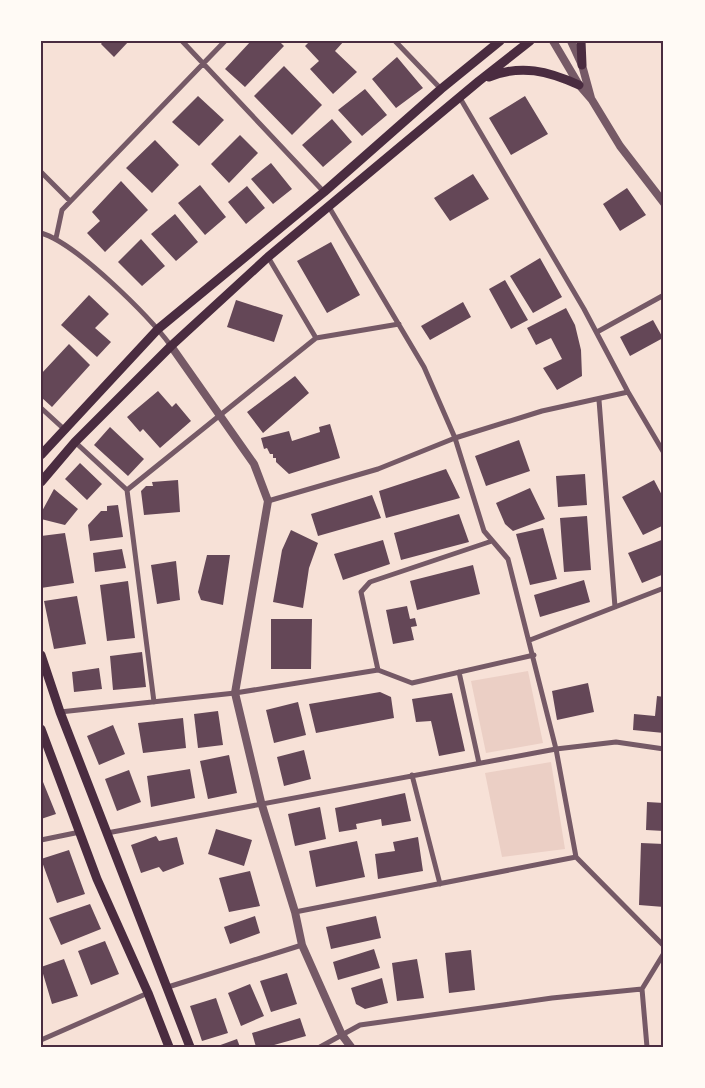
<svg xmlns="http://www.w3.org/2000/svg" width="705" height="1088" viewBox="0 0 705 1088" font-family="'Asap Condensed',sans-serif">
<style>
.green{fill:#ebcfc5}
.building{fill:#644757}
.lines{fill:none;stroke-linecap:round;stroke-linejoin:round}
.minor{stroke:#755966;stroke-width:5}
.tertiary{stroke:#755966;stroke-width:8}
.secondary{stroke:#4a2c40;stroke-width:9}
.neatline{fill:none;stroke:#4a2c40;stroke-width:2}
</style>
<rect width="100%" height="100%" fill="#f7e1d7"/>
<path class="green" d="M528,671L543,743L486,753L471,681Z
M551,762L565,849L502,857L485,773Z"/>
<path class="building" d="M103,41H129L114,57L101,44Z
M251,41H279L284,46L245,87L225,69Z
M310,41H344L335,51L357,72L333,94L310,69L319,61L305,46Z
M397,57L423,88L396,108L372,79Z
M284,66L322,105L292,135L254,96Z
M365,89L387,115L362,136L338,110Z
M198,96L224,120L199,146L172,122Z
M525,96L548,134L511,155L489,118Z
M332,119L352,142L323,167L302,145Z
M240,135L258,153L229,183L211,164Z
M155,140L179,165L152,193L126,168Z
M271,163L292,189L273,204L251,179Z
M473,174L489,199L450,221L434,198Z
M121,181L148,210L105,252L87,233L100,221L92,212Z
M200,185L226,217L205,235L178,203Z
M247,186L265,208L246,224L228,202Z
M627,188L646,215L620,231L603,204Z
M175,214L198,242L176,261L151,234Z
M141,239L165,266L142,286L118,262Z
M331,242L360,295L327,313L297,261Z
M540,258L562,297L533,313L510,276Z
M505,280L528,320L511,329L489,289Z
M89,295L109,314L95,328L111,342L97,357L61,325Z
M236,300L283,315L274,342L227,327Z
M463,302L471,317L430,340L421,326Z
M566,308L575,325L581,350L582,376L557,390L543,368L562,359L551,338L536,345L527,328Z
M653,320L663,338L630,356L620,337Z
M69,344L90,365L52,407L41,397V374Z
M295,376L309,393L263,433L247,412Z
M158,391L172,407L176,403L191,421L160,448L143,429L140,432L127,417Z
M330,424L340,458L289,474L276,462V458H273V454H270L267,448L264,449L261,438L289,431L292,441L320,432L319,427Z
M110,427L144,459L128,476L94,445Z
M519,440L530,471L486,486L475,456Z
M80,463L102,484L87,500L65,479Z
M446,469L460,498L386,518L379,491Z
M585,474L587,505L558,507L556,476Z
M178,480L180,512L144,515L141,491L146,486H153L152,482Z
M654,480L664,499V525L643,535L622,497Z
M530,488L545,519L513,531L505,524L496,503Z
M54,489L78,509L65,525L41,519V513Z
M372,495L381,518L318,536L311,514Z
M118,505L123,537L90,541L88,525L101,511H107V506Z
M459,514L469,542L401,560L394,533Z
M587,516L591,570L564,572L560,518Z
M543,528L557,579L530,585L516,534Z
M291,530L318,543L309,568L303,608L273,602L282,550Z
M65,533L74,583L41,588V536Z
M664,539V574L642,583L628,553Z
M383,540L390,564L343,580L334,554Z
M122,549L126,568L95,572L93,553Z
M207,555H230L223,605L201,600L198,592Z
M176,561L180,600L157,604L151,565Z
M473,565L480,594L417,610L410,581Z
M584,580L590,602L540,617L534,595Z
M128,581L135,638L107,641L100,585Z
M77,596L86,644L54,649L44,601Z
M407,606L410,619L415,618L417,626L411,627L414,640L393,644L386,610Z
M271,619H312L311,669H271Z
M142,652L146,687L113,690L110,656Z
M99,668L102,689L74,692L72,672Z
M588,683L594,712L557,720L552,691Z
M380,692L391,697L394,718L316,733L309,704Z
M452,693L465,751L439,756L431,721L416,722L412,699Z
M657,696L664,697V733L633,730L634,714L655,716Z
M298,702L306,735L274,743L266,710Z
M218,711L223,745L198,748L194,714Z
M183,718L186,748L143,753L138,723Z
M113,725L125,754L99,765L87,736Z
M304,750L311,779L284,786L277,757Z
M229,755L237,793L208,799L200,761Z
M190,769L195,798L151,807L147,776Z
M129,770L141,802L117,811L105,779Z
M41,777L56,814L41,819Z
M405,793L411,821L382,826L381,819L356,824L357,829L339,832L335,808Z
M647,802L664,803V831L646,830Z
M320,807L326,839L295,846L288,814Z
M216,829L252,840L244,866L208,854Z
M156,836L159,841L177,837L184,864L163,872L159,867L141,873L131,845Z
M418,837L423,871L378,879L375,854L395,851L393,842Z
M357,841L365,877L316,887L309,851Z
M641,843L664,844V907L639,905Z
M69,850L85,894L57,903L41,859Z
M250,871L260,906L229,912L219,878Z
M90,904L101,929L61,945L49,918Z
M255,916L260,933L230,944L224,927Z
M376,916L381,938L331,949L326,927Z
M105,941L119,974L91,985L78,951Z
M374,949L380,968L338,980L333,962Z
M471,950L475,990L449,993L445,953Z
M64,959L78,996L52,1004L41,967Z
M417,959L424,998L397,1001L392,963Z
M287,973L297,1004L271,1012L260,981Z
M382,978L388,1003L365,1009L356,1004L351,988Z
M250,984L264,1016L241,1026L228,993Z
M216,998L228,1033L202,1041L190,1006Z
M300,1018L306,1036L267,1047H256L252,1033Z
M237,1039L240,1047H215Z"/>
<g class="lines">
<path class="minor" d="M182,41L324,192
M395,41L441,89
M662,41L664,43
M460,98L584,309L628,392L664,453
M41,172L70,201
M329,207L424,367L455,438L484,531L508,559L556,749L576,857L664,946
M41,233C76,243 149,316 171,346
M56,238L62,210L225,41
M268,257L316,338
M597,332L664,295
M599,400L615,607
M41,408L65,430
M75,442L127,490
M268,501L378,469L455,438L542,411L628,392
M530,640L664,588
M378,670L361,592L370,582L492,541
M459,672L479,763
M154,702L127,490L316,338L399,324
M60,712L235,693L378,670L412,683L534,655
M412,775L440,884
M107,833L556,749L616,742L664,749
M41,840L80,832
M295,912L576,857
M168,987L302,945
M41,1040L148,993
M320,1047L360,1025L552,998L642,989
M647,1047L642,989L664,953"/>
<path class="tertiary" d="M553,41L579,85L592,100L620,146L664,203
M571,41L582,65L591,98
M171,346L254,464L268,501L235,693L261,802L295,912L302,945L342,1035L351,1047"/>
<path class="secondary" d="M581,41L582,65
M489,77C521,64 548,71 579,85
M41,455L158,329L324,192L441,89L500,41
M41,482L75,442L171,346L268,257L479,81L530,41
M41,655L60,712L190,1047
M41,729L97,879L148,993L169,1047"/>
</g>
<rect width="705" height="1088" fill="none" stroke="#fffaf5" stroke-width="85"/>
<rect x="42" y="42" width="620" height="1004" class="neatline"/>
</svg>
